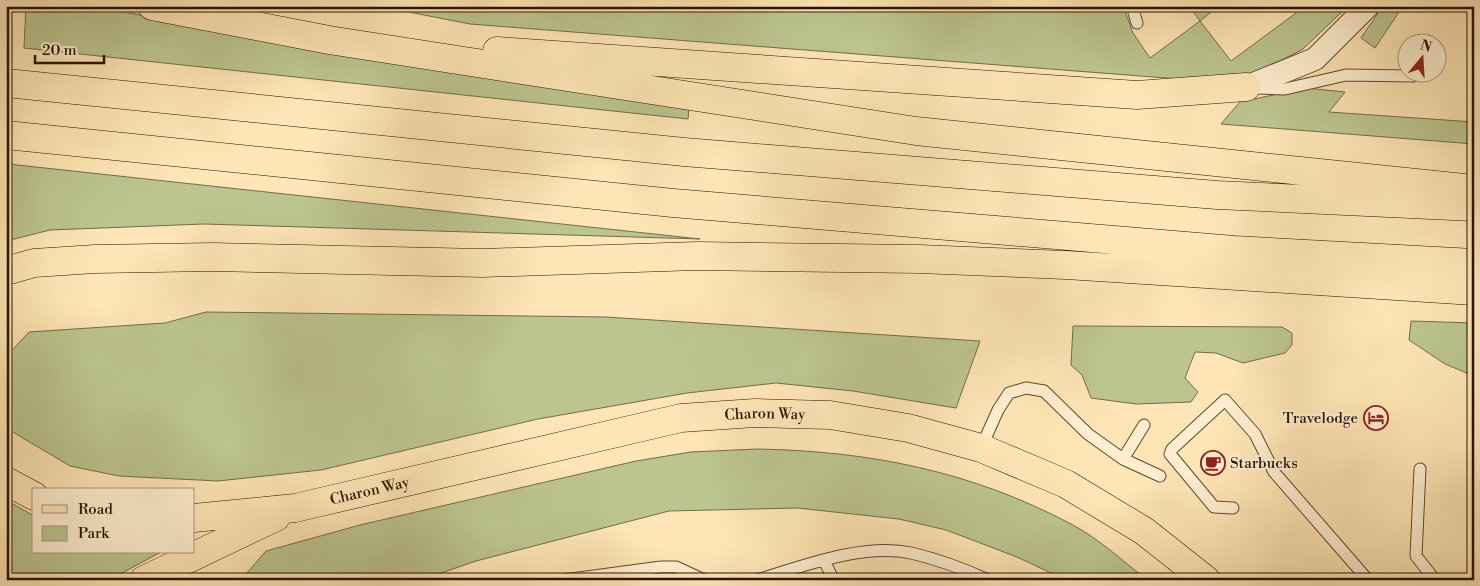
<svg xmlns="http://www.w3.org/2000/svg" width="1480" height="586" viewBox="0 0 1480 586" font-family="'Libre Bodoni',serif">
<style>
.green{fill:#bcc590;stroke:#726c48}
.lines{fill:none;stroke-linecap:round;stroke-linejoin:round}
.lane-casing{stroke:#5d482d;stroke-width:13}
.street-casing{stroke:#5d482d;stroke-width:24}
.primary-casing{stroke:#271400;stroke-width:29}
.highway-casing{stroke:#271400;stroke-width:29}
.lane{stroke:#feeecf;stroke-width:11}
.street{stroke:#feeecf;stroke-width:22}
.primary{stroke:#fee5b5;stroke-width:28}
.highway{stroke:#fee5b5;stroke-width:28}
.labels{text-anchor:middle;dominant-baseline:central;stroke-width:4;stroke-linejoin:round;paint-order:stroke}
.street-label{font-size:15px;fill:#271400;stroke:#feeecf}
.poi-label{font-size:15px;fill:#271400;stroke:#feeecf;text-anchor:end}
</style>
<rect width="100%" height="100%" fill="#fee5b5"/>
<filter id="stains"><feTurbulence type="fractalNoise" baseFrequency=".004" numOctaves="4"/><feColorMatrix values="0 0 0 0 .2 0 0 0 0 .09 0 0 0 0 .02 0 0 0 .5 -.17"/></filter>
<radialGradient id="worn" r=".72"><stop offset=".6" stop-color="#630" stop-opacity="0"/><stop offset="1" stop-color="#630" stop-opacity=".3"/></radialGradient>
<path class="green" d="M26,6H89L592,94L689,107L688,119L24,48Z
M378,6H1123L1133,33L1150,58L1200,21L1189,6H1219L1200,21L1231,61L1300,10L1297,6H1348L1303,49L1248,78L1192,80L470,24Z
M1383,6H1403L1375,48L1361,38Z
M1306,88L1345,92L1329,112L1474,122V144L1221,124L1240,102Z
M8,164L700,239L204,224L50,230L6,241Z
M206,312L606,317L980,341L956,408L853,391L776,383L687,393L538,419L321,470L218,481L119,476L70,466L6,428V357L29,332L165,323Z
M1411,321L1474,323V376L1445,364L1409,340Z
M1073,326L1282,327L1292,333V345L1285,353L1243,363L1216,353L1195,352L1185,378L1198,392L1191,402L1136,404L1091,398L1082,375L1071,365Z
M757,449C869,451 971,471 1071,524C1098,538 1123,561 1147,580H1066L1017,557L946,530L899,519L797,508L669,511L476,561L421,580H241L266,551L360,525L636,461L691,452Z
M6,500L34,516V552H161L109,580H6Z"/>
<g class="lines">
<defs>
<path id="lane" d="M1132,6L1137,23
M1258,88L1285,89L1346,75L1413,76
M981,448L998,410L1009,393L1026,388L1044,391L1088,434L1123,459L1160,476
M1123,459L1144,425
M1420,469L1416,556L1435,580
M1233,508L1214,507L1170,454L1172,449L1225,400L1255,434L1274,472L1368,580
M824,560L832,577
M564,580L661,567H676L704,580
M757,580C803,566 863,543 911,553C937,559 964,569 988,580"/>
<path id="street" d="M1246,87L1315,59L1368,6"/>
<g id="primary">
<path d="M6,481L34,496"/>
<path id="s1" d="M194,518L295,508L681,418L755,413L830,415L908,428L981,448L1066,484L1144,531L1206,580"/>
<path d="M144,580L276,517"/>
</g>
<path id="highway" d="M152,6L329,40L916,131L1474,189
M497,51L1137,95L1246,87
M6,83L684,152L1217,195L1474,207
M6,135L673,203L1234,250L1474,263
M6,271L34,263L95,259L213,257L483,263L697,256L919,259L1066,265L1474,291"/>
</defs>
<use href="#lane" class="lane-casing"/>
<use href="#street" class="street-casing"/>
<use href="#primary" class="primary-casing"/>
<use href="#highway" class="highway-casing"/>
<use href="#lane" class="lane"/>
<use href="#street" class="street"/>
<use href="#primary" class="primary"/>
<use href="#highway" class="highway"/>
</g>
<defs>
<symbol id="hotel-ring" viewBox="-11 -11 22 22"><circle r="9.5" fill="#feeecf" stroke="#8f2418" stroke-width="1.5"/><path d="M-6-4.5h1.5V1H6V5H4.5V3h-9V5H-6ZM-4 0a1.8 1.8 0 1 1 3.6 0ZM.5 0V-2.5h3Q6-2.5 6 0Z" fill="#8f2418"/></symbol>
<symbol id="cafe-ring" viewBox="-11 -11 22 22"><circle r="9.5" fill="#feeecf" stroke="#8f2418" stroke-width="1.5"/><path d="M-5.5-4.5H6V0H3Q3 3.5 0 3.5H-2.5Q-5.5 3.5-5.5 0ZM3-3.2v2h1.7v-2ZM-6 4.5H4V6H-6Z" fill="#8f2418"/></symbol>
</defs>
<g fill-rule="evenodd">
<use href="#hotel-ring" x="1362" y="404" width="28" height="28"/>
<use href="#cafe-ring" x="1199" y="449" width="28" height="28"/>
</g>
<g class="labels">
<g class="street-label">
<text stroke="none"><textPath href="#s1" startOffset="582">Charon Way</textPath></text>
<text stroke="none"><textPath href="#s1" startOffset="178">Charon Way</textPath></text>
</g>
<g class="poi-label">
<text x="1358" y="418">Travelodge</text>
<text x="1230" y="463" text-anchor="start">Starbucks</text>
</g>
</g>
<rect width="1480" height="586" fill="none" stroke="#fee5b5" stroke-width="25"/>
<rect x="8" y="8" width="1465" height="571" fill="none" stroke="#271400" stroke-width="2.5"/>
<rect x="12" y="12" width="1455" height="561" fill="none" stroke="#271400"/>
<rect x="32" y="488" width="162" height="65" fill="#feeecf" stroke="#a8977c"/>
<rect x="42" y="505" width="25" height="8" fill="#fee5b5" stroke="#a8977c"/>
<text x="78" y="514" font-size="15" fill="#271400">Road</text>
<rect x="42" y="526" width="25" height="15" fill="#bcc590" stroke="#a8977c"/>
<text x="78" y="538" font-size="15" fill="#271400">Park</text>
<g transform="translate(1422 58) rotate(18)"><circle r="24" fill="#feeecf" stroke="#a8977c"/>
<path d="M0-4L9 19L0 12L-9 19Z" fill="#8f2418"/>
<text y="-8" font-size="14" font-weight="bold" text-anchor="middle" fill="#271400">N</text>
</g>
<path d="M35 55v8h69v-8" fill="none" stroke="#271400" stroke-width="2.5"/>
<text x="42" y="55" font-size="15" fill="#271400" stroke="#feeecf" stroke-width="4" paint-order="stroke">20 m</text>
<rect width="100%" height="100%" filter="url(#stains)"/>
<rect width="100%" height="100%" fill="url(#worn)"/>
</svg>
